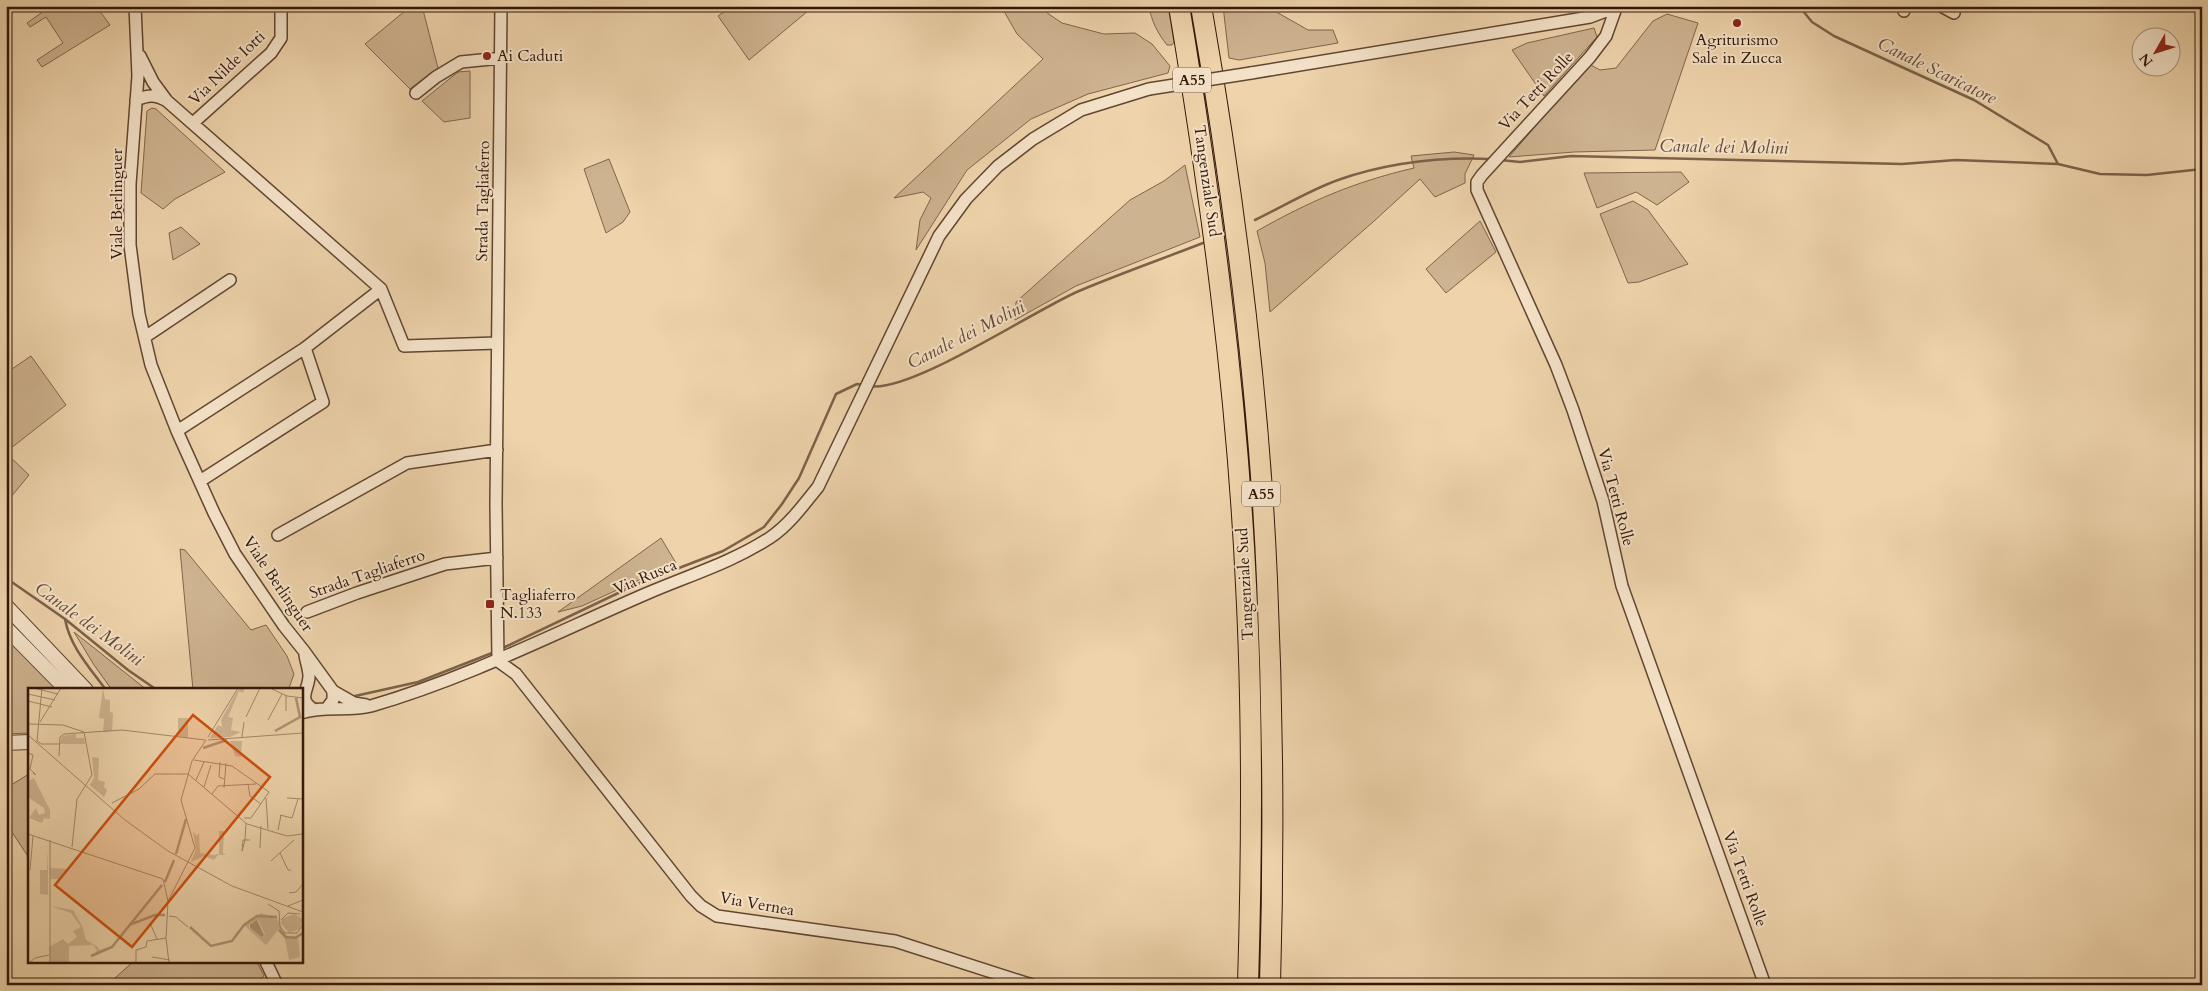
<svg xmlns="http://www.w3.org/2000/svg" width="2208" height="991" viewBox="0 0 2208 991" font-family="Cardo,serif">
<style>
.green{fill:#ceb390;stroke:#80654d}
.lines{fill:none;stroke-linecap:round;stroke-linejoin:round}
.stream{stroke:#7c614a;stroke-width:2.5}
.minor-casing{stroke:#614632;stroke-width:14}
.tertiary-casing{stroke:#614632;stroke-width:16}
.motorway-casing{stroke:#32170a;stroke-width:22}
.minor{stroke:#f4e2c8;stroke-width:11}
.tertiary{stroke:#f4e2c8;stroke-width:14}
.motorway{stroke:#eed3ab;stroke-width:20}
.minor-bridge-casing{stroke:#614632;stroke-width:14;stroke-linecap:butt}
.minor-bridge{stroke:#f4e2c8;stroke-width:11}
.poi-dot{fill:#8f2418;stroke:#f4e2c8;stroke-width:2}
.labels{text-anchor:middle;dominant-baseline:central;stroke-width:4;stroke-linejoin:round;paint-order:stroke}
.shield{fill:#f4e2c8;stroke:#6c5443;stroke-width:1}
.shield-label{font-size:15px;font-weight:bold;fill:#32170a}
.poi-label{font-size:16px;fill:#32170a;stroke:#f4e2c8;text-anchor:start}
.street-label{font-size:16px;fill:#32170a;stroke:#f4e2c8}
.water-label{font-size:18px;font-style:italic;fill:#644934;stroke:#f4e2c8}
.inset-river{fill:none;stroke:#ae9374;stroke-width:2.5}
.inset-road{fill:none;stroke:#a3886b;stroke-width:1}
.view{fill:#cd4f0c;fill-opacity:0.15;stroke:#cd4f0c;stroke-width:2.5}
.inset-edge{fill:none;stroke:#32170a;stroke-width:2.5}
</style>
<rect width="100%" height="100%" fill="#eed3ab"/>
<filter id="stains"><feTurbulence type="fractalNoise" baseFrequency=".004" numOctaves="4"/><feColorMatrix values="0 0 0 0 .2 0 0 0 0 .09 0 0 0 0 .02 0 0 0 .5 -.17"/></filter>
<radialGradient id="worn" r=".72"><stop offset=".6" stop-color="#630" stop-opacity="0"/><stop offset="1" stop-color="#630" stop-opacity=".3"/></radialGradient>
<path class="green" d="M51,6H96L110,25L42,67L37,60L63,43L46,17L30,27L27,23Z
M411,6H422L438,68L410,89L365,44Z
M732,6H814L749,60L718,16Z
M1001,6H1037L1062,23L1104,34L1135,33L1152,44L1170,66L1168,73L1088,94L1031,119L967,170L916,250L920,220L931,198L923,192L894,198L1043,59L1017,34Z
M1149,6H1168L1174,42L1172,45H1167C1158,34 1151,20 1149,6Z
M1223,6H1266L1308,30H1333L1338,43L1239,60L1229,58Z
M1667,14L1698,23L1655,150L1574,152L1509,157L1589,64L1600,70L1616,68L1653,21Z
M1594,28L1597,37L1544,96L1512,50L1527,43Z
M470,71V118L444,122L422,101L458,72Z
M152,108L156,109L225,172L175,199L163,209L141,193L147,111Z
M1454,152L1474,155L1465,174V183L1435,197L1420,179L1373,222L1270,312L1265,263L1257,231C1310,201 1354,182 1414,168L1411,156Z
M609,159L630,212L623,222L606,233L584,169Z
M1185,165L1200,237L1076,286L1015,320L1016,302L1130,200L1164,181Z
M1681,172L1689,182L1657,205L1636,192L1597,208L1584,173Z
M1633,201L1648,210L1688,264L1639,282L1628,283L1600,214Z
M1480,221L1496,252L1446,293L1426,269Z
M181,227L200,244L173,260L169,233Z
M31,356L66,405L6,452V373Z
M6,453L29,475L6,503Z
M661,538L676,563L582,606L558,612Z
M180,549L185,550L251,630L266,625L287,656L294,674L289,688L286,690H193Z
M74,632L142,686L147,690H112L94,665Z
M6,633L62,690H29V733L6,734Z
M29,774V858L6,823V788Z
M133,962H257L264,976L254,985H107Z"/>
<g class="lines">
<path class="stream" d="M1799,6L1812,22L1834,36L1974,100L2048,145L2058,164
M1500,160L1520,162L1571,156L1902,164L1956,160L2058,164L2100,174L2147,175L2202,169
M1255,220C1282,207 1310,190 1338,180C1387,163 1439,157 1490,159
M869,386C910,394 1034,310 1079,291C1119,274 1162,259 1203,243
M6,578L65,619L128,670L157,690
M65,619C70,647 90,668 106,690
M505,647L635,585L723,551L764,527L782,504L799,478L836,394L857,384L864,385
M355,696L418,682L492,653"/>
<defs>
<path id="minor" d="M135,6L138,76L130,184V245L139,314L151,365L177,431L214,513L235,554L284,626L304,651L333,691V700L327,708
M1941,6L1954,13
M1616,8L1606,36L1590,57L1482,175L1477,182V190L1556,365L1573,410L1603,501L1622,586L1765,985
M1904,11L1906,6
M140,56L153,82L167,101L381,289L404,346L497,343
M1251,73L1590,17L1619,6
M416,93L436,77L461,62L501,58
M136,100C148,95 155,94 167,101
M193,123L271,53L281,38V6
M145,337L230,280
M177,431L305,348L381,289
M200,481L323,402L305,348
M278,535L407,463L497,450
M307,612L357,593L445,564L497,558
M305,655C306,662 309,669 309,676C309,689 297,699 313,709
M498,661L516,674L691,896L701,906L717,916L895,941L1032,985
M498,661L496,504L501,6
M333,691L354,703L366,705
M301,713C324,705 348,712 371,706C470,677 555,633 648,593C690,575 733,562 771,537C790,524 804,504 818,487L939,236L966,199L998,166L1033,139L1081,110L1149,89
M266,962L277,985"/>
<path id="tertiary" d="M6,606L86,690
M6,628L67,690
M6,743L29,742"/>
<path id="motorway" d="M1179,6C1211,198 1237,391 1246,585C1253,718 1252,851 1248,985
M1201,6C1234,196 1259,388 1267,580C1273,715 1274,850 1270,985"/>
</defs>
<use href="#minor" class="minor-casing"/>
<use href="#tertiary" class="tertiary-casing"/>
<use href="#motorway" class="motorway-casing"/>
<use href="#minor" class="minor"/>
<use href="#tertiary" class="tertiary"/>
<use href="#motorway" class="motorway"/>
<defs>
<path id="minor-bridge" d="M1149,89L1251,73"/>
</defs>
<use href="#minor-bridge" class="minor-bridge-casing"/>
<use href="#minor-bridge" class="minor-bridge"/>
</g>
<g class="poi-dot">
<circle cx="1737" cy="23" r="5"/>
<circle cx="487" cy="56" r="5"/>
<rect x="485" y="599" width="10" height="10" rx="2.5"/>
</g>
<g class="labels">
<g class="shield">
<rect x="1173" y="67.5" width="38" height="25" rx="4"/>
<rect x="1242" y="481.5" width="38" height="25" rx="4"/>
</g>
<g class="shield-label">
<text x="1192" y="80">A55</text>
<text x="1261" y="494">A55</text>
</g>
<g class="poi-label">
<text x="1737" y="40" text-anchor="middle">Agriturismo<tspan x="1737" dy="18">Sale in Zucca</tspan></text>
<text x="497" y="56">Ai Caduti</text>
<text x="500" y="595">Tagliaferro<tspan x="500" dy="18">N.133</tspan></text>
</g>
<g class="street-label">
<text transform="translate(227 68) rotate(-44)">Via Nilde Iotti</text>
<text transform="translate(1536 91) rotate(-47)">Via Tetti Rolle</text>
<text transform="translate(1207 181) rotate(82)">Tangenziale Sud</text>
<text transform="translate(483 201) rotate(-89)">Strada Tagliaferro</text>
<text transform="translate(117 204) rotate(-90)">Viale Berlinguer</text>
<text transform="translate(1616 497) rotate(75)">Via Tetti Rolle</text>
<text transform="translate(367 574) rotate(-19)">Strada Tagliaferro</text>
<text transform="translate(645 577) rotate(-23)">Via Rusca</text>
<text transform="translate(278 584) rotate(56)">Viale Berlinguer</text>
<text transform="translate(1245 584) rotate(-93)">Tangenziale Sud</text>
<text transform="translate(1745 879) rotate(70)">Via Tetti Rolle</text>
<text transform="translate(757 904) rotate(10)">Via Vernea</text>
</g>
<g class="water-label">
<text transform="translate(1937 71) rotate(26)">Canale Scaricatore</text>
<text transform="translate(1724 147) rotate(1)">Canale dei Molini</text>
<text transform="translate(966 335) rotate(-27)">Canale dei Molini</text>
<text transform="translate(89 624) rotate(36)">Canale dei Molini</text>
</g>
</g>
<g transform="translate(28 688)">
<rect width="275" height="275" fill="#eed3ab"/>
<path d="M75,0L77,11L82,12V24L85,25L84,43L75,44L76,31L71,30ZM211,0H217L215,5L211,3L200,29L205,30L203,42L213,44L202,49L182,50L190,37L194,39L193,32ZM150,30H160V50L150,48ZM48,46V50H56L57,56H32L34,48ZM202,53H214L213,69L207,68ZM64,69L71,70L70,92L77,94L76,99L79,102L76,109L62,97L66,90ZM6,90L22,122V131L16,130L14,135L1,130L8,120L11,127L17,125L16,120L0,109V93ZM191,143H196L195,165L198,167H190L186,172L176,168L163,174L168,161L165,144L169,148L171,145L172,165L187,167L191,166ZM20,162V207L12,206V182H19ZM22,180L40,181L33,191H23ZM22,218L45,222L54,238L58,252L70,259L71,262L87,257L85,260L64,269L69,262L65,257L41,258V275H22L21,259L35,251L40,256L49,249L45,243L53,239L43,225ZM233,225L249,230L258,248H270L272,269L261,272L257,251L250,242L238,257L217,238ZM230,232L237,246L235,249L221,240L222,235ZM266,226L275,231L271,241L261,245L253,235L254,231Z" fill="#ceb390" fill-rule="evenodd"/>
<path d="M229,232L236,247L234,249L222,240V236Z" fill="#ae9374"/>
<path class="inset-river" d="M247,43L272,29L268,10M175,60L199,52M148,166L158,131M137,194L146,172M101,237L127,227H137M162,239L183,258L204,253L216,237L229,228L249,229M251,242L258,249L267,250L275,245M63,268L84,259L134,197"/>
<path class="inset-road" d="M6,0L30,6M14,0L9,53L13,56H32M242,0L259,8L275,10M0,6L27,12M0,13L24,19M258,23V7M218,29L232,0M240,32L254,6M12,34L33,0M0,36L35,37L56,44M0,47L97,132L140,163L204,198L275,224M180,49L210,0M214,49L216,34M180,52L275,45M0,65L5,67L2,81L8,87L5,85M31,68L32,49L36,46L94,42L177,52M166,72L204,78L241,104L223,130H216M192,74L191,89L196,91M160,86L219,136L259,148L275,146M168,92L176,74M220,96L222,108L233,116M176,99L183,77M196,100L198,75M184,106L190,98L228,96M238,110L240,141M259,110L275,111M84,115L111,101L127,86H160M252,127L264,130L270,111M218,135L217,152H222M250,142L253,127M0,146L135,191L140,213M215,152H217L214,163ZM44,159L49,111L64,87L56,44M232,160L233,138M252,165L260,182H263M243,173L266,152M2,182L5,148M261,205L268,204L275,196M240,216L251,223L252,239L257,245H269L275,236M260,218L275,212M141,228L148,229L160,239M253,232L260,225L272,226M122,235L129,251M124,269L142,272M1,275L7,270L21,267M22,275V152M108,275V262L118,259L119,253L138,250M141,275L138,250L140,213L167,160L153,112L164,73L178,52"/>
<path class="view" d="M165,27L242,89L104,259L27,197Z"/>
<rect width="275" height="275" class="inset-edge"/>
</g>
<rect width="2208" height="991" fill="none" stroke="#eed3ab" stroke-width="25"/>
<rect x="8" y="8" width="2193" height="976" fill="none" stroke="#32170a" stroke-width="2.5"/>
<rect x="12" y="12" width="2183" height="966" fill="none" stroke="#32170a"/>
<g transform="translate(2156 52) rotate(231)"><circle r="24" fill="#f4e2c8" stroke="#a6917c"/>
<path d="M0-4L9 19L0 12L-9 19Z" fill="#8f2418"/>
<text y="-8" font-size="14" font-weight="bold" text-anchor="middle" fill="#32170a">N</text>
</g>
<rect width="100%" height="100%" filter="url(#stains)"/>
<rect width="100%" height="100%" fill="url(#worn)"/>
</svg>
